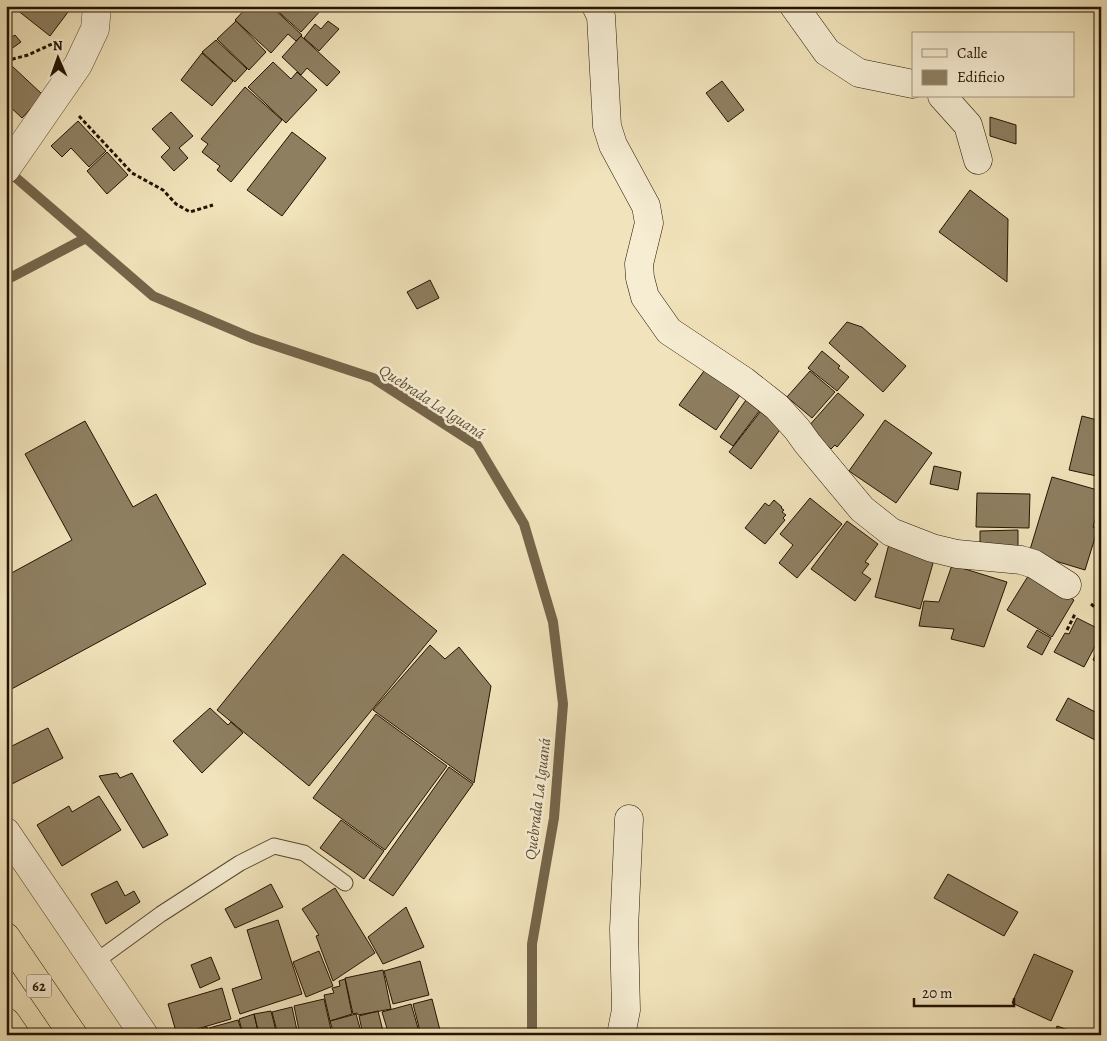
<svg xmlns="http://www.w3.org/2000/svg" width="1107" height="1041" viewBox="0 0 1107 1041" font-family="Alegreya,serif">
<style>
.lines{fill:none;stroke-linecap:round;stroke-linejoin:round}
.stream{stroke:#75654a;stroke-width:10}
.building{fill:#8e7f61;stroke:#231300}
.lane-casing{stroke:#56472f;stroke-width:17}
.street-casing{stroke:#56472f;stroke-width:29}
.secondary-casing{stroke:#231300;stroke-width:29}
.highway-casing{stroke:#231300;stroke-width:29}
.path{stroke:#231300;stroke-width:3;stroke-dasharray:4 2.5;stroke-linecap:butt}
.lane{stroke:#f6edd3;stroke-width:15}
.street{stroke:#f6edd3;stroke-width:28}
.secondary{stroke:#f6edd3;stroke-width:28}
.highway{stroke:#f1e3bb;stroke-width:28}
.labels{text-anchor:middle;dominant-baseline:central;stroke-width:5;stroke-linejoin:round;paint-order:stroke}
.shield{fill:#f6edd3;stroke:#62543f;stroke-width:1}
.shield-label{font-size:14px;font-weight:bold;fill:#231300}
.water-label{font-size:16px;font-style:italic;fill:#605137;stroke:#f6edd3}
</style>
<rect width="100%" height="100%" fill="#f1e3bb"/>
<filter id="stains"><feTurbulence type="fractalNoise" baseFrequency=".004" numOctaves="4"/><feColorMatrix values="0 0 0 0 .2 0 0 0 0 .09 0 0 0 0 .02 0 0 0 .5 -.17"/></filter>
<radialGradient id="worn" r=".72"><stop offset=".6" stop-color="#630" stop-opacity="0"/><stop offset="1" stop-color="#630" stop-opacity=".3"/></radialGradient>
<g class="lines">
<path class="stream" d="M7,170L153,296L252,338L373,378L477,445L524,524L553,622L563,704L554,818L532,944V1035
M6,280L86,238"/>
</g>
<path class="building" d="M12,6H60L68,12L50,36Z
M248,6H271L302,35L296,41L288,34L271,53L235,20Z
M272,6H318L322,9L301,32Z
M236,21L266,52L249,70L217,39Z
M328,21L339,29L319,51L304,38L315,24L321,29Z
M6,28L12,37L15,35L21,42L11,49L6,43Z
M301,36L340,72L327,86L307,68L301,75L282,57Z
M216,40L247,69L235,82L202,52Z
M202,53L233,81L212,106L181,80Z
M273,62L291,79L297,72L317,90L286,123L248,87Z
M12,66L43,95L22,118L6,103V73Z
M722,81L744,110L728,122L706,93Z
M245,87L282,120L231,182L217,170L220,166L202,152L208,144L201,139Z
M171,112L193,136L179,148L188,158L174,171L161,157L170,148L152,129Z
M990,117L1016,125V144L990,136Z
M78,121L106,151L89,167L71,148L62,157L51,146Z
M292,132L326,158L282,216L247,190Z
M107,152L128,175L107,194L87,171Z
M970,190L1008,219L1007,282L939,232Z
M430,280L439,298L417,309L407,292Z
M847,322L862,327L906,366L883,392L829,343Z
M822,351L840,366L838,368L849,377L837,391L808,368Z
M704,371L740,395L716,430L679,405Z
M810,371L835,392L812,418L787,397Z
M838,393L864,415L837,447L835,445L831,449L807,428Z
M746,400L760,410L733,446L720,437Z
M764,407L785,423L751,469L729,452Z
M1082,416L1101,421V477L1069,470Z
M885,420L932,453L896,503L849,471Z
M85,421L133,507L156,494L206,584L6,692V576L72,540L25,454Z
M934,466L961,472L958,490L930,484Z
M1052,477L1101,491V500L1093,527L1098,528L1085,570L1029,553Z
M977,493L1030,494L1029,528L976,527Z
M810,498L842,524L797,578L779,563L793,545L780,534Z
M774,500L782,507L781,508L784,510L782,512L786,515L783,518L785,520L765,544L745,528L765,503L769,506Z
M847,521L878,544L865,562L869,564L862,573L871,579L855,601L811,569Z
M1018,530V554H980V531Z
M889,544L935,556L920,609L875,597Z
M343,554L437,631L309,786L217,710Z
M952,565L1007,582L984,647L951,639L954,629L919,626L924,601L939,602Z
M1030,573L1074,600L1052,637L1007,610Z
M1077,618L1101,630V635L1084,667L1054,652L1065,633L1069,634Z
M1037,630L1051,638L1042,655L1027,647Z
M1101,642V663L1093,660Z
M430,645L445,659L459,647L491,686L474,783L373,710Z
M1068,698L1101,715V739L1099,742L1056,720Z
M210,708L228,725L231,722L243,733L202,773L173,741Z
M376,714L447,766L385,850L313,798Z
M48,728L63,758L6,787V749Z
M449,767L473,784L393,896L369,880Z
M117,773L120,778L132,773L168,835L143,848L99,776Z
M99,796L121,830L62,866L37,825L69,806L72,812Z
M341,820L384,851L364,879L320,848Z
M948,874L1018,912L1004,936L934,898Z
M117,881L125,896L134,891L140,902L106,924L91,894Z
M271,884L283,907L235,928L225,909Z
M335,888L375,953L333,981L316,936L319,935L302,909Z
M406,907L424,947L383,964L368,937Z
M278,920L302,994L240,1014L232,989L262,979L247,930Z
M319,951L333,986L306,997L293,962Z
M1034,954L1073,971L1051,1021L1012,1003Z
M211,957L220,979L200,988L191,965Z
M420,961L429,995L393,1004L384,971Z
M383,970L391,1009L358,1015L357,1013L353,1014L345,978Z
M345,979L352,1014L330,1021L324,995L334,993L332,988L340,986L339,981Z
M222,988L231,1019L177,1035L168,1004Z
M324,999L332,1034L300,1035L294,1006Z
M432,999L441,1034L421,1035L413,1004Z
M411,1004L420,1035H389L382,1012Z
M292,1007L298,1035H278L272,1012Z
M271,1011L277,1035H259L254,1014Z
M378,1011L384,1035H363L359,1016Z
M254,1014L259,1035H243L239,1019Z
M356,1014L362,1035H334L330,1021Z
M238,1020L243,1035H211L209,1028Z
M1057,1026L1083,1035H1054Z
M207,1027L210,1035H185Z"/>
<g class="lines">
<defs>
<path id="lane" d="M95,962L161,914L240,863L274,846L304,853L345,883"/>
<path id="street" d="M6,169L78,65L95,29L97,6
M6,832L144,1035"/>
<path id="secondary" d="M596,6L601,16L607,126L613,145L646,206L649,223L639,264L640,278L645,297L669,331L744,381L777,407L797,429L807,443L862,509L891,532L932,548L957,554L1021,560L1034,564L1067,585
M794,6L827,52L859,73L913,84
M942,96L968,125L978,160
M621,1035L626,1010L624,929L629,819"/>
<path id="highway" d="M6,937L73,1035
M6,1022L15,1035"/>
</defs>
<use href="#lane" class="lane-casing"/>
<use href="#street" class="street-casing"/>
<use href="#secondary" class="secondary-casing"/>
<use href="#highway" class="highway-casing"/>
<path class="path" d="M6,58L9,60L28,55L52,44
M79,116L132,173L163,190L176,204L190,212L213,205
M1091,604L1101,612
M1067,630L1075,614"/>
<use href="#lane" class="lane"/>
<use href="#street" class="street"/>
<use href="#secondary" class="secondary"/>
<use href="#highway" class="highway"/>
</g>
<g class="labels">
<rect class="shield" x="26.5" y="974.5" width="25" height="23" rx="4"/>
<g class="shield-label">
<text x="39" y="986">62</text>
</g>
<g class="water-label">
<text transform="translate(432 402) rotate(33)">Quebrada La Iguaná</text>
<text transform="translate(538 799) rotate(-83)">Quebrada La Iguaná</text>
</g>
</g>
<rect width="1107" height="1041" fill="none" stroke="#f1e3bb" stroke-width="25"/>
<rect x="8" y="8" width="1092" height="1026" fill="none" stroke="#231300" stroke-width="2.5"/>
<rect x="12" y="12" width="1082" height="1016" fill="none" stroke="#231300"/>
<rect x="912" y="32" width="162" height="65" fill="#f6edd3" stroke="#a2967f"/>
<rect x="922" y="49" width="25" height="8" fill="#f6edd3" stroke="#a2967f"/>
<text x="957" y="58" font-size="15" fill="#231300">Calle</text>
<rect x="922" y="70" width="25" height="15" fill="#8e7f61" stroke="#a2967f"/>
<text x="957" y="82" font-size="15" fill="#231300">Edificio</text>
<g transform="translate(58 58) rotate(358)" stroke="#f6edd3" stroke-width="4" paint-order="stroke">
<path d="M0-4L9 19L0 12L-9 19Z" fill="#231300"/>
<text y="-8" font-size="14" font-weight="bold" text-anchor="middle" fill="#231300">N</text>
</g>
<path d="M914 998v8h100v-8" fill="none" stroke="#231300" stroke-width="2.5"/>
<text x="922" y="998" font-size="15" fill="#231300" stroke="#f6edd3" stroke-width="4" paint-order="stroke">20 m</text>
<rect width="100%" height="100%" filter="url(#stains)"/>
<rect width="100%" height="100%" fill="url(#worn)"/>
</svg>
